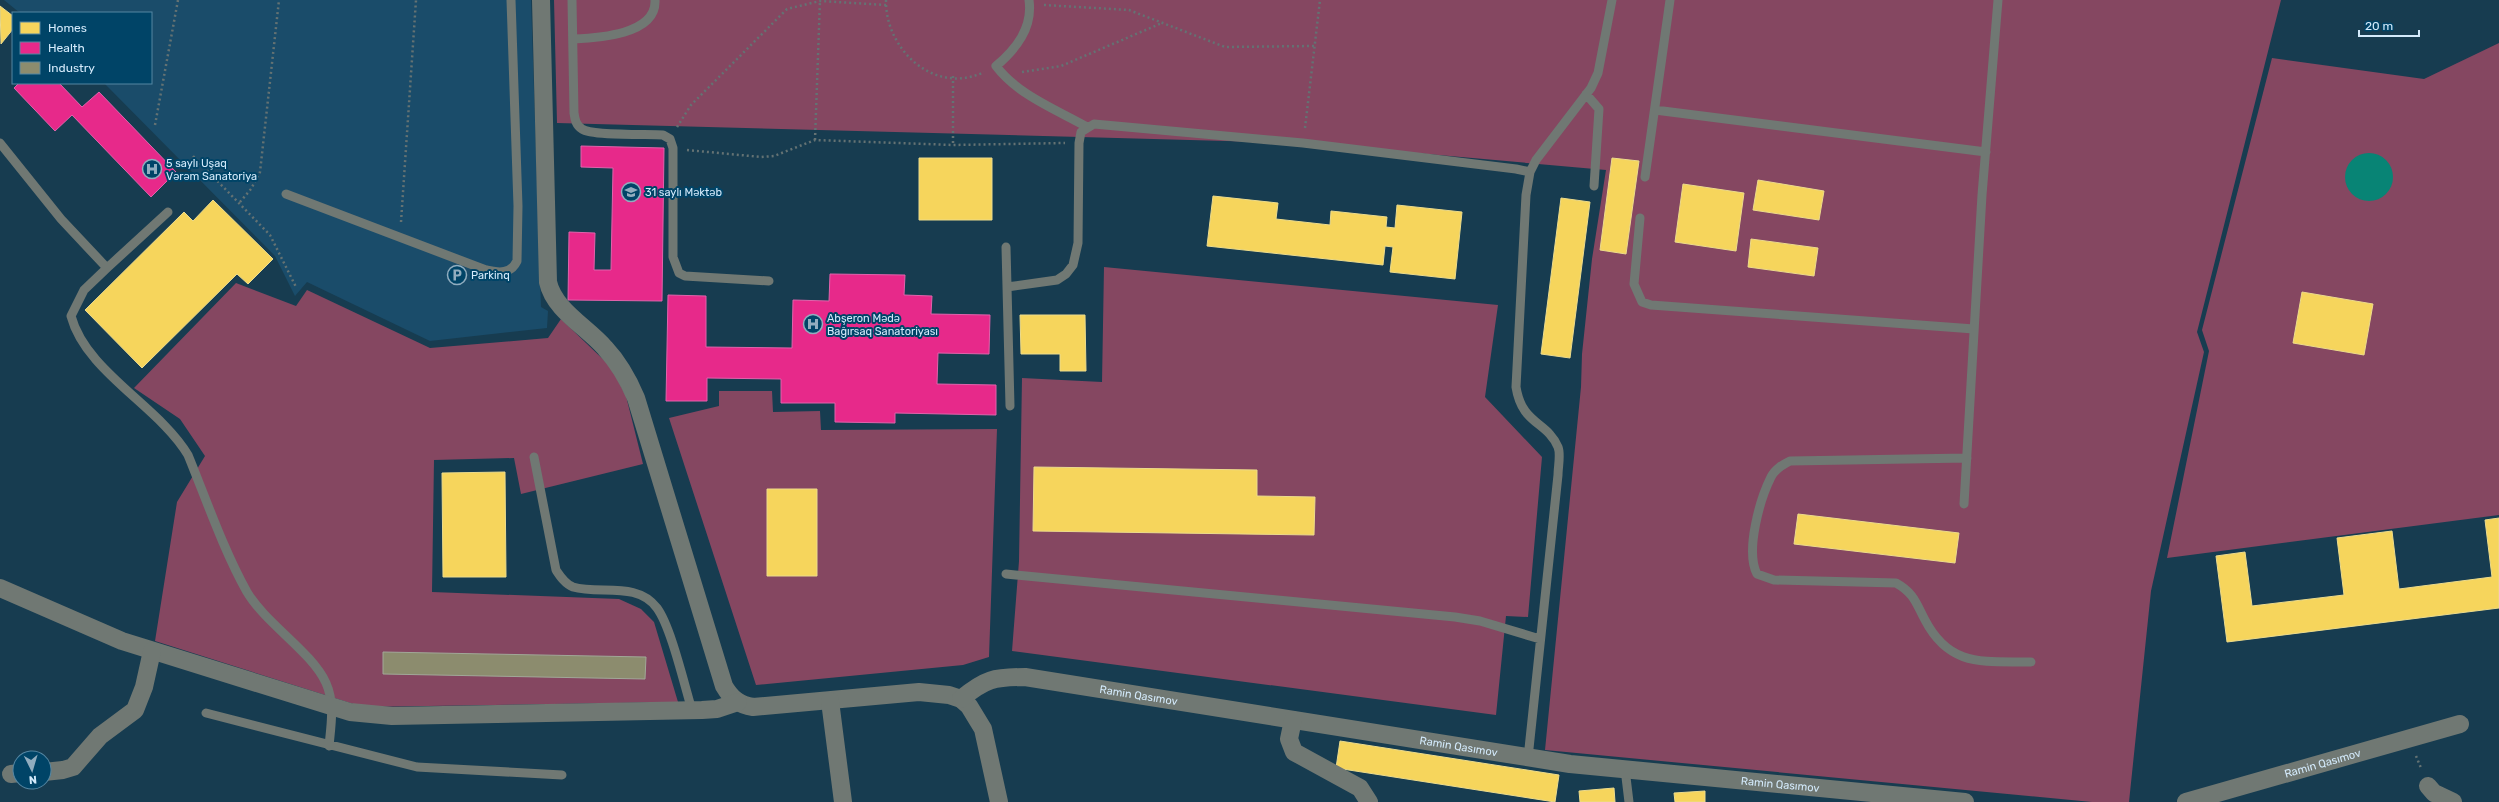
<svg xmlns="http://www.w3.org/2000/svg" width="2499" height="802" viewBox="0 0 2499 802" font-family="Rubik,sans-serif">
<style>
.built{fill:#1a4c6a}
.green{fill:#854761}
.water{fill:#088475}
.homes{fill:#f6d55c;stroke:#ecdb8c}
.health{fill:#e7298a;stroke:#e163ac}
.industry{fill:#8c8c6e;stroke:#a1a898}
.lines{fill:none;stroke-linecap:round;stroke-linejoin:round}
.path{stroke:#647273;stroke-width:2.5;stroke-dasharray:2 3;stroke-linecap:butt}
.service{stroke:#707873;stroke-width:9}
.minor{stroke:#707873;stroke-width:18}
.labels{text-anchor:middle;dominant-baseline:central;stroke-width:4;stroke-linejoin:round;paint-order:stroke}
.poi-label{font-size:11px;fill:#d3eafb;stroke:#004467;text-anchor:start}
.street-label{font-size:11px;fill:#d3eafb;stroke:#004467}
</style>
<rect width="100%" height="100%" fill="#173c50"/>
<path class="built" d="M4,0H531L541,307L548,311L547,328L430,341L307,282L295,296L275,256L104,83H151V13H20Z"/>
<path class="green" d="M554,0H2281L2197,332L2204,352L2151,591L2129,802H2092L1545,750L1581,387L1582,354L1592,259L1606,170L1303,143L557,123Z
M2499,43V515L2167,558L2209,351L2202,330L2272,58L2424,79Z
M1104,267L1498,305L1485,397L1542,457L1528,617L1506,616L1496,715L1012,651L1019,561L1022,378L1102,382Z
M236,283L296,306L307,290L430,348L548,338L561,319L611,367L626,396L643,464L521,494L514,458L434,460L432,592L619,599L641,609L654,622L678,702L363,707L155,641L177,502L205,456L180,419L134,388Z
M719,391H772L773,412L820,411L821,430L997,429L989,657L963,665L756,685L669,418L719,406Z"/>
<path class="water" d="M2345 177a24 24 0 1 1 48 0a24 24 0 1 1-48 0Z"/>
<path class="homes" d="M0,6L13,16V29L1,44Z
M919,158H992V220H919Z
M1612,158L1639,161L1626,254L1600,250Z
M1758,180L1824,191L1819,220L1753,210Z
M1683,184L1744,193L1736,251L1675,242Z
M1213,196L1278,203L1276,219L1330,225L1331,211L1387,217L1386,227L1395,228L1397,205L1462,212L1455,279L1390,272L1393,247L1385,246L1383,265L1207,246Z
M1561,198L1590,202L1570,358L1541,354Z
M213,200L273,259L248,284L237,274L142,368L85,310L184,212L193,221Z
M1751,239L1818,248L1814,276L1748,267Z
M2302,292L2373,304L2364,355L2293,343Z
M1020,315H1085L1086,371H1060V354H1021Z
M1034,467L1257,470V496L1315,497L1314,535L1033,531Z
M505,472L506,577H443L442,473Z
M767,489H817V576H767Z
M1798,514L1959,533L1955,563L1794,544Z
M2499,518V608L2227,642L2216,556L2245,552L2252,606L2344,595L2337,538L2392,531L2399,589L2492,577L2485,520Z
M1340,741L1559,775L1555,802L1336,768Z
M1614,788L1615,802H1580L1579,791Z
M1705,791V802H1675L1674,793Z"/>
<path class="health" d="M19,83H59L82,107L99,92L176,172L151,197L72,115L55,131L14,88Z
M581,146L664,148L662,301L568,300L569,232L595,233L594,270H611L613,168L581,167Z
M830,274L905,275L904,295L932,296L931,314L990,315L989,354L938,353L937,384L996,385V415L895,413V423L835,422V403H781V379L707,378V401H666L668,295L706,296V347L792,348L793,300L829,301Z"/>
<path class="industry" d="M383,652L646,657L645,679L383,674Z"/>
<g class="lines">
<path class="path" d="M886,0C885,49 934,96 984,72
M1044,5L1129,10L1225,47L1314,46
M1022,72L1061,66L1162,23
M953,76V145
M155,125L178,0
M677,127L691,105L787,9L820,1L886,5
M1305,128L1320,0
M815,140L820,0
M687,150L761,157L774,156L815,140L953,145L1065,143
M193,156L270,235L296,287
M240,202L251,189L260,172L279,0
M401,222L416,0
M2416,756L2421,768"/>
<path class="service" d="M572,0L574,113C575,120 576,125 582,129C592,136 648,134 663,135L670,139L673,148V257L679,273L685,276L769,281
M1029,0C1033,28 1016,49 996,66C1018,95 1055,109 1087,127
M573,39C597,38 657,35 655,0
M1586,94L1599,109L1594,186
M1655,110L1986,152
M0,143L61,219L107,268L84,290L71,316C86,372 159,406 188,455C206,499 224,551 247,592C266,624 312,652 326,683C335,703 331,725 329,746
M1645,177L1670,0
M286,194L486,270C499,273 511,274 517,261L518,206L511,0
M1640,218L1634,284L1642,302L1651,305L1974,329
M1006,247L1010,406
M107,268L168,212
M1007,287L1057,280L1066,274L1073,265L1078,243L1079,143L1081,132L1094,124L1303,143L1516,169L1530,172
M534,457L556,570C560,576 565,584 573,587C600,595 637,581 657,608C671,627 684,684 692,710
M1967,458L1790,461C1782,465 1775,469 1771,477C1760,499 1745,551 1757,574L1774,580L1896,583C1914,593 1916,603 1925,620C1950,668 1984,661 2031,662
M1964,504L1982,195L1998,0
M1006,574L1455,617L1480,621L1540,639
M206,713L417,767L562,775
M1528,758L1558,475C1558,467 1561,454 1558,447C1547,421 1522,425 1516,387L1526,195L1530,172L1536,160L1591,88L1598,73L1612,0
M1625,769L1629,802"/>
<g class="minor">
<path d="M541,0L548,282C554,310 587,327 605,348C619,363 628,379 636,398L724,686C731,698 739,705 753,707L919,692L949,695L961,699L969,706L983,729L999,802"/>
<path d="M0,588L122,641L350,712L392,716L702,710L717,709L738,702"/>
<path id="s1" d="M961,699C985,679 994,677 1025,677L1570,764L1965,802"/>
<path d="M830,701L843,802"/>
<path d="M1293,720L1289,739L1294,752L1360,788L1369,802"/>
<path d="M44,772L63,770L73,767L100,736L135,710L144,687L152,651"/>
<path d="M11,774L20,773"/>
<path d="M2428,786L2434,793L2453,802"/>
<path id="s2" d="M2186,802L2460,724"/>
</g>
</g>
<defs>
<symbol id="hospital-ring" viewBox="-11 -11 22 22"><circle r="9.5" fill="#004467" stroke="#91adbf" stroke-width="1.5"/><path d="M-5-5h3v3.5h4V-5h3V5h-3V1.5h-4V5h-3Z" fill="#91adbf"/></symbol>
<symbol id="school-ring" viewBox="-11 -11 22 22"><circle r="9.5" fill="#004467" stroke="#91adbf" stroke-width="1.5"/><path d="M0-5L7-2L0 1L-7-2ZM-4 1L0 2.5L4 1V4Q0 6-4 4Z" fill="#91adbf"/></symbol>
<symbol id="parking-ring" viewBox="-11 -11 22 22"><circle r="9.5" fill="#004467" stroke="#91adbf" stroke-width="1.5"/><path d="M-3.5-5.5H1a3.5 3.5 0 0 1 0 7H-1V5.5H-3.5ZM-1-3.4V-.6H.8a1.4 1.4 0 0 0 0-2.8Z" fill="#91adbf"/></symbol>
</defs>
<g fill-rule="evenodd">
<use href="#hospital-ring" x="141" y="158" width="22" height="22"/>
<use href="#school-ring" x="620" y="181" width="22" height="22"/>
<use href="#parking-ring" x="446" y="264" width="22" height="22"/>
<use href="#hospital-ring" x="802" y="313" width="22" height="22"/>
</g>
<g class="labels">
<g class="poi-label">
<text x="166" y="163">5 saylı Uşaq<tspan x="166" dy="13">Vərəm Sanatoriya</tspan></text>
<text x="645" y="192">31 saylı Məktəb</text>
<text x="471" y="275">Parkinq</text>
<text x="827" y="318">Abşeron Mədə<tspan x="827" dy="13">Bağırsaq Sanatoriyası</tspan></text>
</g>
<g class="street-label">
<text stroke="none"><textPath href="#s1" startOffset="185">Ramin Qasımov</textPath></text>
<text stroke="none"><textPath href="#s1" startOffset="509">Ramin Qasımov</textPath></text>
<text stroke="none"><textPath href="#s2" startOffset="142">Ramin Qasımov</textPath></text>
<text stroke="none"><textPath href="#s1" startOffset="833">Ramin Qasımov</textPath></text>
</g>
</g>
<rect x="12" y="12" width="140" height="72" fill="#004467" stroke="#5486a2"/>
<rect x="20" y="22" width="20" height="12" fill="#f6d55c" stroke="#5486a2"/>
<text x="48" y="32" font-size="12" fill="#d3eafb">Homes</text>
<rect x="20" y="42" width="20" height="12" fill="#e7298a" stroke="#5486a2"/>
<text x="48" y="52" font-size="12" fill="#d3eafb">Health</text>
<rect x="20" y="62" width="20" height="12" fill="#8c8c6e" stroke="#5486a2"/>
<text x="48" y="72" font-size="12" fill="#d3eafb">Industry</text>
<g transform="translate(32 770) rotate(175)"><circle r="19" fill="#004467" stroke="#5486a2"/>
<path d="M0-3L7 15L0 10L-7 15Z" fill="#91adbf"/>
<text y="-6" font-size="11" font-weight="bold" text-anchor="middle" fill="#d3eafb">N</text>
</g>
<path d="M2359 30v6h60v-6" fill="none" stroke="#d3eafb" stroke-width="2"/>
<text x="2365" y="30" font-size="12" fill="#d3eafb" stroke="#004467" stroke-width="3" paint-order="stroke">20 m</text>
</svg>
